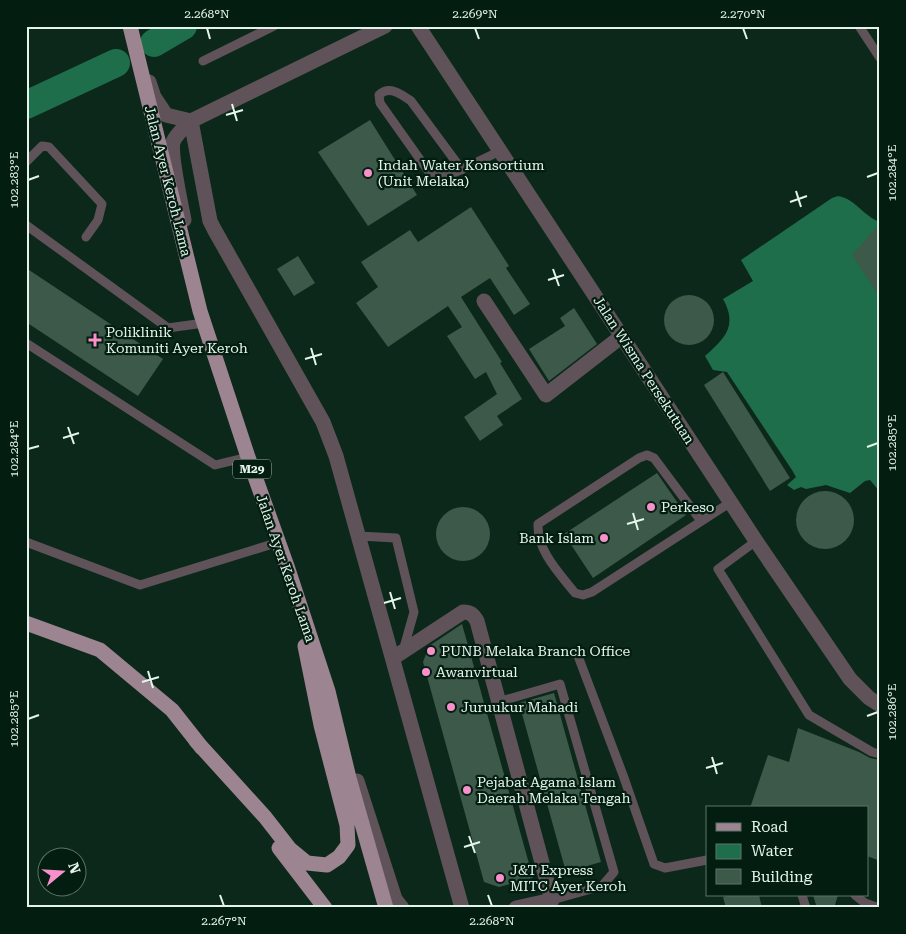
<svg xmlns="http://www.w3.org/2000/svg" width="906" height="934" viewBox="0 0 906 934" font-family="'Roboto Serif',serif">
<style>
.water{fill:#1f6e4b}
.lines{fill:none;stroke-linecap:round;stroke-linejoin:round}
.river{stroke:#1f6e4b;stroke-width:28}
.building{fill:#3c5949}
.service{stroke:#5f5359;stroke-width:9}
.minor{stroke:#5f5359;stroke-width:15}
.tertiary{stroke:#5f5359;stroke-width:15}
.primary{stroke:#9d8491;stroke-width:15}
.ticks{fill:none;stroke:#e4f4eb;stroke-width:2}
.poi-dot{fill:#f890cb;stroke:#031e11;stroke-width:2}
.labels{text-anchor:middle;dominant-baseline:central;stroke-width:4.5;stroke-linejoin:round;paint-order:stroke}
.shield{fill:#031e11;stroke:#a0b4aa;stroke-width:1}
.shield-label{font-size:12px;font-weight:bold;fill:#e4f4eb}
.poi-label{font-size:14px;fill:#e4f4eb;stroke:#031e11;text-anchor:start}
.street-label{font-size:14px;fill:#e4f4eb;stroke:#031e11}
.neatline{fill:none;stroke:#e4f4eb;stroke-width:2}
.ticks-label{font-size:12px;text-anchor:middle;fill:#e4f4eb}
</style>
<rect width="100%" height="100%" fill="#0c281a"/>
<path class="water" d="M838,196C856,199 863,216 880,222V492L870,480L865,481L850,493L826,485L806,489L801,487L794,490L787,485L796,477L792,470L727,372L713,370L705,356C725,338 738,326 723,299L753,281L741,260L832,198Z"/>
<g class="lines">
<path class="river" d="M154,43L183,26
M26,105L116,63"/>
</g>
<path class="building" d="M370,120L417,195L368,226L318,152Z
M471,207L509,266L506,268L530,304L514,315L490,278L461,297L502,362L500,363L522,399L497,416L503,425L480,441L464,417L497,394L486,372L475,379L447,336L462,327L448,306L388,347L356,303L378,287L361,262L410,230L418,242Z
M880,223V298L852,255Z
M298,256L315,283L294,296L277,269Z
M26,268L163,359L138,396L26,322Z
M664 320a25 25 0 1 1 50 0a25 25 0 1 1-50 0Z
M574,308L597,344L549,381L529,349L565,326L560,318Z
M723,372L790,478L770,491L704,385Z
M657,473L686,515L593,578L564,534Z
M796 520a29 29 0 1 1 58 0a29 29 0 1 1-58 0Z
M436 534a27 27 0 1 1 54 0a27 27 0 1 1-54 0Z
M462,624L533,878L499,887L484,882L423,662L429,646Z
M554,693L601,862L566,872L519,703Z
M798,728L859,752L870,758L880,760V861L867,856V808H750L768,755L789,762Z
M731,895H759L762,908H726L723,897Z
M813,895H838L834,908H817Z"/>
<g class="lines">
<path class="service" d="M859,26L880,58
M203,61L274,26
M26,162L42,146L49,147L102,204L98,220L86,237
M462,170L411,101C401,94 389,85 379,95L380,103L431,175L442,177L450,175L500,151
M26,225L168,328L204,323
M26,343L215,465L248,457
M701,521L654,458L647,455L639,458L538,524C537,551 559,573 575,593L583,595L592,592L731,502
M359,536L396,538L414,612L403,651
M756,541L718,569L809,715L872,752L880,754
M26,542L140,585L279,542
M578,656L623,775L654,864L665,868L707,860
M498,702L560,684L614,872L602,886L552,900
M802,895L806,908
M855,895L865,903L879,908"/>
<path class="minor" d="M191,121L210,221L214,229L323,422L336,456L462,908
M484,301L546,395L622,336
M393,658L463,612C470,612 473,614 477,621L552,900L516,908
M357,781L395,899L402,908"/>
<path class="tertiary" d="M418,26L756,541L850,679L869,698L880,705
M149,82L154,97L166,115L191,121
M184,220C181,204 170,155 173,142C176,134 185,127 191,121L385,26"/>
<path class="primary" d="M130,26L200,311L248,457L288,569L328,691L349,778L386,908
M26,623L100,650L172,710L202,748
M196,741L265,817L290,849L307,863L327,865L339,857L348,845L347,825L321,725L305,646
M279,848L325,908"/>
</g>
<path class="ticks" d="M207,28L210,39M475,28L479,39M743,28L747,39M232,104L237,121M226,115L243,110M867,177L878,173M28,180L39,176M796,191L801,207M790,202L807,196M553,269L559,286M548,280L564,275M311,348L316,365M305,359L322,354M68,427L74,444M63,438L79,433M867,447L878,443M28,449L39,446M633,513L638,530M627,524L644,519M390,592L395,609M384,603L401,598M148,671L153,688M142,682L159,677M867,716L878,712M28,719L39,715M712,757L717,774M706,768L723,763M469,836L475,853M464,847L480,842M220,895L224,906M488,895L492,906"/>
<g class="poi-dot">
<circle cx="368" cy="173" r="5"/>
<path d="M92.5 332.5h5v5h5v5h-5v5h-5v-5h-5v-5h5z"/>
<circle cx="651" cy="507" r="5"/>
<circle cx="604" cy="538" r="5"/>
<circle cx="431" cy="651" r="5"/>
<circle cx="426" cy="672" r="5"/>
<circle cx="451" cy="707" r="5"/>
<circle cx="467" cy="790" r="5"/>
<circle cx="500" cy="878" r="5"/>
</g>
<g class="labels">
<rect class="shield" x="233" y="459.5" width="38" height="19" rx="4"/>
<g class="shield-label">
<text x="252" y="469">M29</text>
</g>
<g class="poi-label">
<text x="378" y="165">Indah Water Konsortium<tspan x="378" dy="16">(Unit Melaka)</tspan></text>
<text x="106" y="332">Poliklinik<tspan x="106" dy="16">Komuniti Ayer Keroh</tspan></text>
<text x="661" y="507">Perkeso</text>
<text x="594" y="538" text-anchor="end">Bank Islam</text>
<text x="441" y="651">PUNB Melaka Branch Office</text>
<text x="436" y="672">Awanvirtual</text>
<text x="461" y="707">Juruukur Mahadi</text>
<text x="477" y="782">Pejabat Agama Islam<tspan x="477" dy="16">Daerah Melaka Tengah</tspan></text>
<text x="510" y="870">J&amp;T Express<tspan x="510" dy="16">MITC Ayer Keroh</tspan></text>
</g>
<g class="street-label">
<text transform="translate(168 181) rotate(76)">Jalan Ayer Keroh Lama</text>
<text transform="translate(644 370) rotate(57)">Jalan Wisma Persekutuan</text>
<text transform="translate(286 568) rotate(71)">Jalan Ayer Keroh Lama</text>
</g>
</g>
<rect width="906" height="934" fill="none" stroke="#031e11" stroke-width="55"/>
<rect x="706" y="806" width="162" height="90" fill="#031e11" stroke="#5d7468"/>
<rect x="716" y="823" width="25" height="8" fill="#9d8491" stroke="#5d7468"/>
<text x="751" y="832" font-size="15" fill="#e4f4eb">Road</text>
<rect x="716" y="844" width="25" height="15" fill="#1f6e4b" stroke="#5d7468"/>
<text x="751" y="856" font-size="15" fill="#e4f4eb">Water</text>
<rect x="716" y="869" width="25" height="15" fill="#3c5949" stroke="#5d7468"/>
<text x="751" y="882" font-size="15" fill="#e4f4eb">Building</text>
<g transform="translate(62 872) rotate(72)"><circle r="24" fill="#031e11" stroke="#5d7468"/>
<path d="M0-4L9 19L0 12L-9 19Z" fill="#f890cb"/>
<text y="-8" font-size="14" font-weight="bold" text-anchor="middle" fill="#e4f4eb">N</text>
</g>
<rect x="28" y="28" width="850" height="878" class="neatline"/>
<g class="ticks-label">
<text x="207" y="18">2.268°N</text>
<text x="475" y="18">2.269°N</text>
<text x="743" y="18">2.270°N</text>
<text transform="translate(892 173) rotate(-90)" y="4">102.284°E</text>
<text transform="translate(14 180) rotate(-90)" y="4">102.283°E</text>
<text transform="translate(892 443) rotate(-90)" y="4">102.285°E</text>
<text transform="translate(14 449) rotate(-90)" y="4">102.284°E</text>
<text transform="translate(892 712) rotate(-90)" y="4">102.286°E</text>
<text transform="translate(14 719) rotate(-90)" y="4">102.285°E</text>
<text x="224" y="925">2.267°N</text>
<text x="492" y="925">2.268°N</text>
</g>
</svg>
